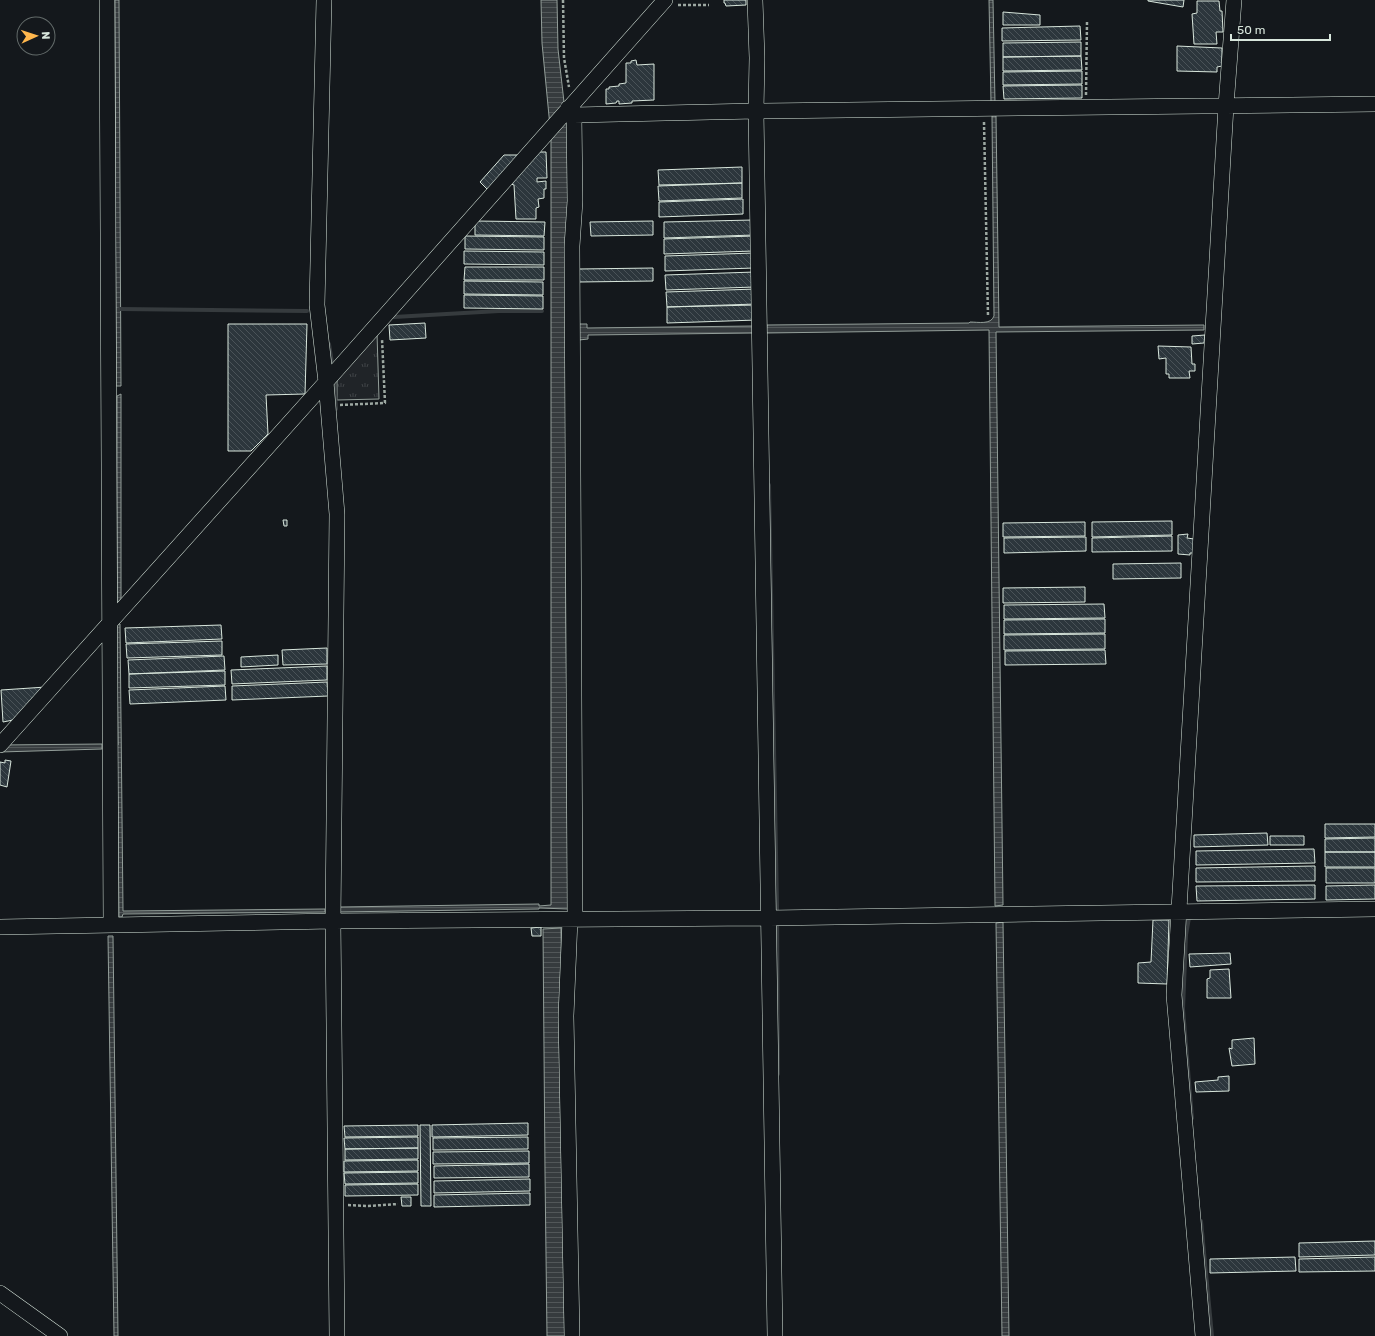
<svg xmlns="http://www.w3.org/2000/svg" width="1375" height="1336" viewBox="0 0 1375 1336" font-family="Rubik,sans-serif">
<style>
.grass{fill:url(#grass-tufts);stroke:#939e99}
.water{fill:url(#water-rules);stroke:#939e99}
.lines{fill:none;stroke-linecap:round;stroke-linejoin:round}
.stream{stroke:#363b3e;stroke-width:4}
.building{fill:url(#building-back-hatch);stroke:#d8e6dc}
.minor-casing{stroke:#d8e6dc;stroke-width:16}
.path{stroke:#9da8a2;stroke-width:2.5;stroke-dasharray:3 2;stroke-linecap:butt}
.minor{stroke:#14181c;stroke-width:15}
</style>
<defs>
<pattern id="grass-tufts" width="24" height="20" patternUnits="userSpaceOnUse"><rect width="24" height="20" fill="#202428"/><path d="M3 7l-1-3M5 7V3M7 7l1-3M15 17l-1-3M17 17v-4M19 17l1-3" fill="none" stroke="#404447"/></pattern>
<pattern id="water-rules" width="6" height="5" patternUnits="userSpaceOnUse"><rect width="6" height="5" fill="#363b3e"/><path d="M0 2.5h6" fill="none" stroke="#525759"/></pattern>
<pattern id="building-back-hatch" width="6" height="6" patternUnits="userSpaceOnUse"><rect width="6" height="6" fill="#2c363c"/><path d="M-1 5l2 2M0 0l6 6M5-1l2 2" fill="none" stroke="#4a5358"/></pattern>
</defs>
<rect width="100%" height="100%" fill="#14181c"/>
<path class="grass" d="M377,333L379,399L337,400V377Z"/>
<path class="water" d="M115,0H119L121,386H116Z
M541,0H557L558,49L566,120L570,126L566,331V620L568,909L539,908V909L337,912L339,907L539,904V906L551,905V137L542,43Z
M989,0H993L995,103H991Z
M992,116H996L999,327L1204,325V330L996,332L1003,905L995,906L989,330L766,333L767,325L969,323L970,322C978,322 991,325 994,316Z
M579,324H587V328L754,326V333L588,335V339L579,340Z
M121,394V603L117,601V396Z
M117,624H120L123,911L325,909V912L123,914L122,917H119L117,748L115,745H118Z
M102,744V749L0,752V745Z
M1003,922L1009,1336H1002L996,923Z
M561,928L567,1336H547L545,1172L543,929Z
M108,936H113L118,1336H114Z"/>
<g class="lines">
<path class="stream" d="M120,309L307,311
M394,317L499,311H542
M329,344L333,369
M334,380L336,409
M769,485L777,905L778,1074
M1192,1118L1183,1009L1186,935L1189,918L1193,917
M1201,1221L1212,1336"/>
</g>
<path class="building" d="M724,0H746V5L726,6L725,3H724Z
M1148,0H1184L1183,7L1148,1Z
M1197,1H1219L1220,11H1222L1223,32H1216L1217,44H1194L1192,14L1197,13Z
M1003,12L1040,15V25H1003Z
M1080,26L1081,40L1002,41V28Z
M1081,42V56L1003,57V43Z
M1177,46L1222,48V66L1217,67V72L1177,71Z
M1081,56L1082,70L1003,71V57Z
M636,60L637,65L654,64V100L632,101V103L619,104V101H617L616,103L606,104V89H609V87L619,86V84L626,83V63H631V61Z
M1082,71V84L1003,85V72Z
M1082,85V98L1004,99L1003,86Z
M535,152H546L547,178H537V182L546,181V189H544V198L538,199L539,207L536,208V219H516L514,185L511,184V180Z
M504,155H520L488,190L480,182Z
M742,167V183L659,185L658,170Z
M742,183V198L659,201L658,186Z
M743,199V214L659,217V202Z
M753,220L754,235L664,238V222Z
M475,221L545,222L544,236L475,235Z
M653,221V235L591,236L590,222Z
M465,236L544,237V250L465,249Z
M753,236L754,251L664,254V239Z
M464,251L544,252V265L464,264Z
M754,253V268L665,271V256Z
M465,267H544V280H464Z
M653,268V281L579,282V269Z
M755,272V287L666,290L665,275Z
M464,281L543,282V295L464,294Z
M756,289V304L667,307L666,292Z
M464,295L543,296V309L464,308Z
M756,305L757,320L667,323V307Z
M425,323L426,338L390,340L389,325Z
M228,324H307L305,394L266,395L268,434L251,451H228Z
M1205,335L1204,343L1192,344V336Z
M1158,346L1191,347L1192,364H1195V371H1189L1190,378H1169V374H1166V358L1159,359Z
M283,520H287V526H284Z
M1172,521V535L1092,537V522Z
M1085,522V536L1003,537V523Z
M1188,534L1187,538L1194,539L1193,553H1190V555L1178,554V535Z
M1172,536V551L1092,552V538Z
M1086,537V551L1004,553V538Z
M1181,563V578L1113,579V564Z
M1085,587V602L1003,603V588Z
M1104,604L1105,618L1004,619V605Z
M1105,619V633L1004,634V620Z
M221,625L222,639L126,643L125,628Z
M1105,634V649L1004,650V635Z
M222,641V655L127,658L126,644Z
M327,648V664L283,665L282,650Z
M1105,650L1106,664L1005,665V651Z
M278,655V665L241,667V657Z
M224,656L225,670L129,674L128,660Z
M327,666V680L232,684L231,670Z
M225,671V685L129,688V674Z
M327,682L328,696L232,700V686Z
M225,686L226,700L130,704L129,690Z
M46,687L18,719L3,722L1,690Z
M5,760L11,761L7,787L0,785V762L5,763Z
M1325,824H1375V837L1325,838Z
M1267,833L1268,845L1194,847V835Z
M1270,836H1304V845H1270Z
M1375,838V852H1325V839Z
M1314,849L1315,863L1196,865V851Z
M1325,852H1375V867H1325Z
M1315,866V881L1196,882V868Z
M1326,868H1375V883H1326Z
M1315,885V899L1197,901L1196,886Z
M1375,885V899L1326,900V886Z
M1153,920H1169L1167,984L1138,983V963L1151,962Z
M541,927V936H532L531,928Z
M1230,953L1231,964L1190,967L1189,954Z
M1229,969L1231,998H1207V979L1210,978V970Z
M1254,1038L1255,1064L1232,1066L1229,1048L1232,1049V1040Z
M1229,1076V1091L1196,1092L1195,1082L1218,1080V1077Z
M528,1123V1135L432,1137V1125Z
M418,1125V1136L345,1137L344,1126Z
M420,1125H430L431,1206H421Z
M418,1137V1148L345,1149L344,1138Z
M528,1137V1149L433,1150V1138Z
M418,1148V1159L345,1160V1149Z
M529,1151V1163L433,1164V1152Z
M418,1160V1171L344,1172V1161Z
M529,1164V1177L434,1178V1166Z
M418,1172V1183L345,1184L344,1173Z
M530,1179V1191L434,1193V1181Z
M418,1184V1195L345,1196V1185Z
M530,1193V1205L434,1207V1195Z
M401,1197H411V1206H402Z
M1375,1241V1255L1299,1257V1243Z
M1295,1257L1296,1271L1210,1273V1259Z
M1375,1257V1271L1299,1272V1259Z"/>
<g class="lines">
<defs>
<path id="minor" d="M107,0L111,925
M324,0L317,305L326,382L337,514L333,921L337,1336
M755,0L757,58L756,111L775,1336
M568,108L574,115L756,111L1375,104
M574,115L575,201L572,246L575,919
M0,745L326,382L665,0
M570,919L566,1016L572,1336
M0,927L333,921L770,918L1375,909
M0,1293L60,1336
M1203,1336L1174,995L1226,106L1234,0"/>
</defs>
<use href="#minor" class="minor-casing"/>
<path class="path" d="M563,0L564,58L569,87
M678,5H709
M1086,95L1087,22
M984,122L988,316
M340,405L385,403L382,339
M348,1205L368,1206L398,1204"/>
<use href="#minor" class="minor"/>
</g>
<g transform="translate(36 36) rotate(87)"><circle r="19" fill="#14181c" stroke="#626a69"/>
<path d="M0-3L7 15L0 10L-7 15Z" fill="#ffb74d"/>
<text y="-6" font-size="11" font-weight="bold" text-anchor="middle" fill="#d8e6dc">N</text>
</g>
<path d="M1231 34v6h99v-6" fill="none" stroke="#d8e6dc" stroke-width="2"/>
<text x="1237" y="34" font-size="12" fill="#d8e6dc" stroke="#14181c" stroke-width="3" paint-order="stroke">50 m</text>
</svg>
